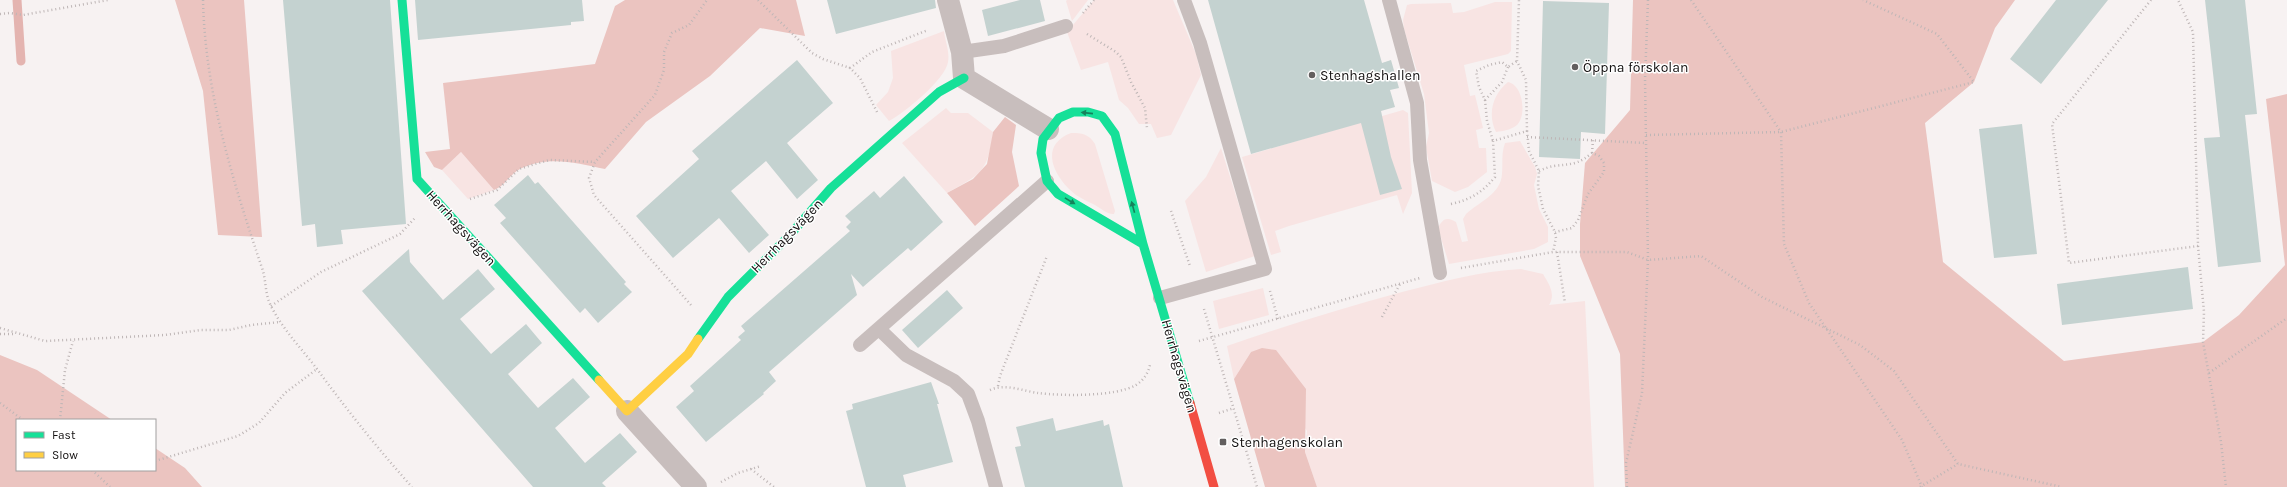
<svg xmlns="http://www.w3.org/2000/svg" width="2287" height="487" viewBox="0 0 2287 487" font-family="Karla,sans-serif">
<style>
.green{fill:#f8e4e3}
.forest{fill:#ebc4c0}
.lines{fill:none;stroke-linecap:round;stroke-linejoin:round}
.stream{stroke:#e4b4b0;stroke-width:9}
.building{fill:#c4d2d0}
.path{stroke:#beb6b6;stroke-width:2.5;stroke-dasharray:1 3;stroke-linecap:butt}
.lane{stroke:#c8bebd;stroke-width:14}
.street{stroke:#c8bebd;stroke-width:22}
.fast{stroke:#16e098;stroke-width:9}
.slow{stroke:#ffcf43;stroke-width:9}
.jam{stroke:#f24e42;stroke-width:9}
.oneway{fill:#15825b}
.poi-dot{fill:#635f5f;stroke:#fff;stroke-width:1.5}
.labels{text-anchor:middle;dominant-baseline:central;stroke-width:3;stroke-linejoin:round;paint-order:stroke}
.poi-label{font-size:14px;fill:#131010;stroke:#fff;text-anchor:start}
.street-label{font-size:14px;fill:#131010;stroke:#fff}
</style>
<rect width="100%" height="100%" fill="#f7f2f2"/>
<path class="green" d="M1067,0H1088L1072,21L1066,1Z
M1094,0H1173L1196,54L1201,75L1171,135L1157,138L1151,124H1139L1128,108L1119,100L1108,62L1081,70L1067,32Z
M1495,2H1512L1511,51L1508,54L1464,65L1470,96L1475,95L1483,128L1476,130L1479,148H1486L1487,172L1468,187L1455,192L1432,181L1426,147L1429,133L1424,94L1404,29L1403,20L1407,5L1411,4L1451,3L1453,13L1464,12Z
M944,31C945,41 950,52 948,62C945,80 904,113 889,121L876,105L888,92L893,78L891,51Z
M1508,82C1523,85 1527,115 1517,125C1511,130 1503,131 1496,132C1487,114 1493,94 1508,82Z
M946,108L951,113H968L993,132C988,172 981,174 947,193L902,143Z
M1403,110L1408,113L1412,193L1403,214L1397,195L1289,226L1275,231L1281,252L1271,255L1242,157Z
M1071,133C1082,133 1089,134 1095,144L1115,211L1114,214C1108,215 1100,208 1095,205C1089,202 1082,199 1076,195C1055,179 1037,146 1071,133Z
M1520,141L1535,167L1537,174L1534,185L1539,209L1548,227V242L1534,249L1449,264L1438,228C1442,219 1447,216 1456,222L1462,242L1468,241L1463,219L1466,214C1479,202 1501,194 1502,174C1503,163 1501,154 1505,143Z
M1221,148L1255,256L1206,272L1185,201L1206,177Z
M461,152L494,190L468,199L442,170Z
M1521,269L1543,274C1549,284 1556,294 1549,305L1585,301L1594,487H1317L1305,452L1307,431L1251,352L1234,379L1227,346C1285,326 1342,308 1402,292C1442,282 1480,271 1521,269Z
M1263,288L1269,315L1219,329L1213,301Z"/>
<path class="forest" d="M175,0H244L262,237L218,235L203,91Z
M625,0H796L805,36L760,28L710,76L646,122L605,169C576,163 548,155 520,169C510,174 504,187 494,190L461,152L442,170L434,167L425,152L450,149L443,83L595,64L615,6Z
M1633,0H2015L1995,28L1974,82L1925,123L1943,262L2064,361L2203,342L2239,315L2285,265L2266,99L2287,94V487H1625L1620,354L1580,256V224L1585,163L1630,110Z
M1005,117L1016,125L1012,152L1019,186L975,226L947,193L973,179L987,164L993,132Z
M1262,348L1276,350L1306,389L1305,452L1317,487H1265L1234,379L1251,352Z
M0,355L37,370L112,420H17V470H155V448L185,468L202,487H0Z"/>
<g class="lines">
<path class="stream" d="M17,0L21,61"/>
</g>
<path class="building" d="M283,0H390L406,224L341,230L343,244L317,247L315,224L302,226Z
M415,0H582L584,21L571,22V25L418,40Z
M827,0H935L936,8L836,34Z
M1020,0H1040L1045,21L988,36L982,10Z
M1208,0H1364L1382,63L1391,60L1399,88L1390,90L1395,107L1381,111L1391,157L1402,189L1380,195L1361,123L1251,154Z
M2056,0H2108L2041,84L2010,59Z
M2205,0H2245L2257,114L2245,115L2261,262L2218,267L2204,138L2220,137Z
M1543,1L1609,3L1605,134L1581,132L1580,159L1539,157Z
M797,60L833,103L787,143L818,180L797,199L766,161L731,191L769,235L749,253L719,218L673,258L636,216L699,159L692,151Z
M2022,124L2037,254L1994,258L1979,129Z
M528,175L535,184L538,182L626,282L624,284L632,292L598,323L585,308L580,313L500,223L506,218L494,205Z
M904,176L943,222L911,251L908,248L863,287L851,274L857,295L769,372L776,381L763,393L764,394L706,442L676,407L694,391L690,386L741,340L738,337L745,331L741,326L850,231L846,227L851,222L845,216L874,191L880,198Z
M409,249L410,262L443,300L478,269L495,289L460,319L491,354L526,324L542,343L508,374L538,408L573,378L590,397L555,428L585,463L620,433L637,452L602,483L606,487H533L362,291Z
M2188,267L2193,309L2062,325L2057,284Z
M947,290L963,308L918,348L902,330Z
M931,382L939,404H937L953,462L903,475L906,487H866L846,411L853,409L852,404Z
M1053,418L1056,431L1103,420L1104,426L1109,424L1123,487H1025L1015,447L1021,446L1016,427Z"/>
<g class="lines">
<path class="path" d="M203,0C205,91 232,179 261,265C267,280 264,294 272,308C284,331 302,349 317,369C347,410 378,449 412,487
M758,0L812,53L823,59L850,68
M1691,0L1781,132L1784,244L1809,303L1902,440L1922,487
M2151,0L2052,124L2069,263L2198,246L2193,32L2178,0
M1083,13L1094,0
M0,14L10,13L23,15L108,0
M1087,34L1116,52L1121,57L1131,82L1145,108L1147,128
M1508,67L1502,82L1485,100L1479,87L1476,71L1489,65L1502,62L1508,67L1517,61
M1485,100L1487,121L1493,141
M877,112L860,78L850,68L872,52L928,30
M1527,131L1529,151L1539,171L1538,186L1543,209L1555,232L1556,238L1553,252
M1646,135L1781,132L1974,82L1937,34L1863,0
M1527,137L1646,143
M1592,153L1593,140
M1539,171C1561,160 1571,171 1592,153L1599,156L1604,163V172L1588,194L1578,220L1572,228L1555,232
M470,199L497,190L519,169L535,164L550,160L595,162
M1451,204C1470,200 1483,192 1495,177L1493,141L1527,131L1526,80L1517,61L1519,0
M1171,211L1190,266
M2198,246L2204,312L2203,342L2221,442L2226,487
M1557,252L1565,303
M1461,268L1553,252H1627L1648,260L1701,256L1762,297L1860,345L1894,371L1958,464L2062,487
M1270,291L1278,319
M691,305L594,195L589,178L595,162L655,95L664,70V52L672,33L689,25L707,0
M271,306L321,272L400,234L415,218
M1204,309L1257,487
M1382,317L1400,284
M0,328L45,341L165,335L201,330H229L251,325L280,322
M0,334H15
M1199,341L1420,278
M2209,373L2287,318
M998,386L1000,376L1047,256
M990,390C1005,383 1023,391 1038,393C1062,396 1115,397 1136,385C1144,380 1148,373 1150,365
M0,403L23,420
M1219,413L1234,408
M60,420L65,370L73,341
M155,461L238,436L259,423L285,393L317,369
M751,469L774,487
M92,470L110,487
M721,482L738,473L761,466
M1627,487L1626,463L1642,393L1648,260L1645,79L1648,0
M1920,487L1958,464"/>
<path class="lane" d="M1389,0L1417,103L1420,160L1440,273
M962,52L1004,46L1066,26
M1160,298L1265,269L1200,43L1184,0
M879,329L906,355L954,381L968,394L978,421L996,487
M860,345L1047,181"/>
<path class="street" d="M948,0L962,52L964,78L1048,129
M627,411L696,487"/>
<path class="fast" d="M402,0L417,179L599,380
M1143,244L1058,194L1047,181L1041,153L1043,139L1059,118L1073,112H1088L1102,116L1115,134L1143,244L1190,403
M698,339L728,297L789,236L831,188L939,92L964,78"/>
<path class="slow" d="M599,380L627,411L688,354L698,339"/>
<path class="jam" d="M1190,403L1214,487"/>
</g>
<defs><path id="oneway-solid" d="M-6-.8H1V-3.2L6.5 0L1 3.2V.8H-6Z"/></defs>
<g class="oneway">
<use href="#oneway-solid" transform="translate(1087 113) rotate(-174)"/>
<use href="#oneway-solid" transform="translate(1070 201) rotate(31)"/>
<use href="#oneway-solid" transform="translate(1133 207) rotate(-105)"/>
</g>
<g class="poi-dot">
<circle cx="1575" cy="67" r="4"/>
<circle cx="1312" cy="75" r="4"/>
<rect x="1219" y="438" width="8" height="8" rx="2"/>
</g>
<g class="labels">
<g class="poi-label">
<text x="1583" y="67">Öppna förskolan</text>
<text x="1320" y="75">Stenhagshallen</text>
<text x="1231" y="442">Stenhagenskolan</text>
</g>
<g class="street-label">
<text transform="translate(461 228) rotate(48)">Herrhagsvägen</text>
<text transform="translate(787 236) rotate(-46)">Herrhagsvägen</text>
<text transform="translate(1179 366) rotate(74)">Herrhagsvägen</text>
</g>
</g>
<rect x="16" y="419" width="140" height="52" fill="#ffffff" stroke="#a19f9f"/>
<rect x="24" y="432" width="20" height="6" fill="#16e098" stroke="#a19f9f"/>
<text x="52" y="439" font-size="12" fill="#131010">Fast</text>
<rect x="24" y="452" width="20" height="6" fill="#ffcf43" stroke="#a19f9f"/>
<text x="52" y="459" font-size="12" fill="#131010">Slow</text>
</svg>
